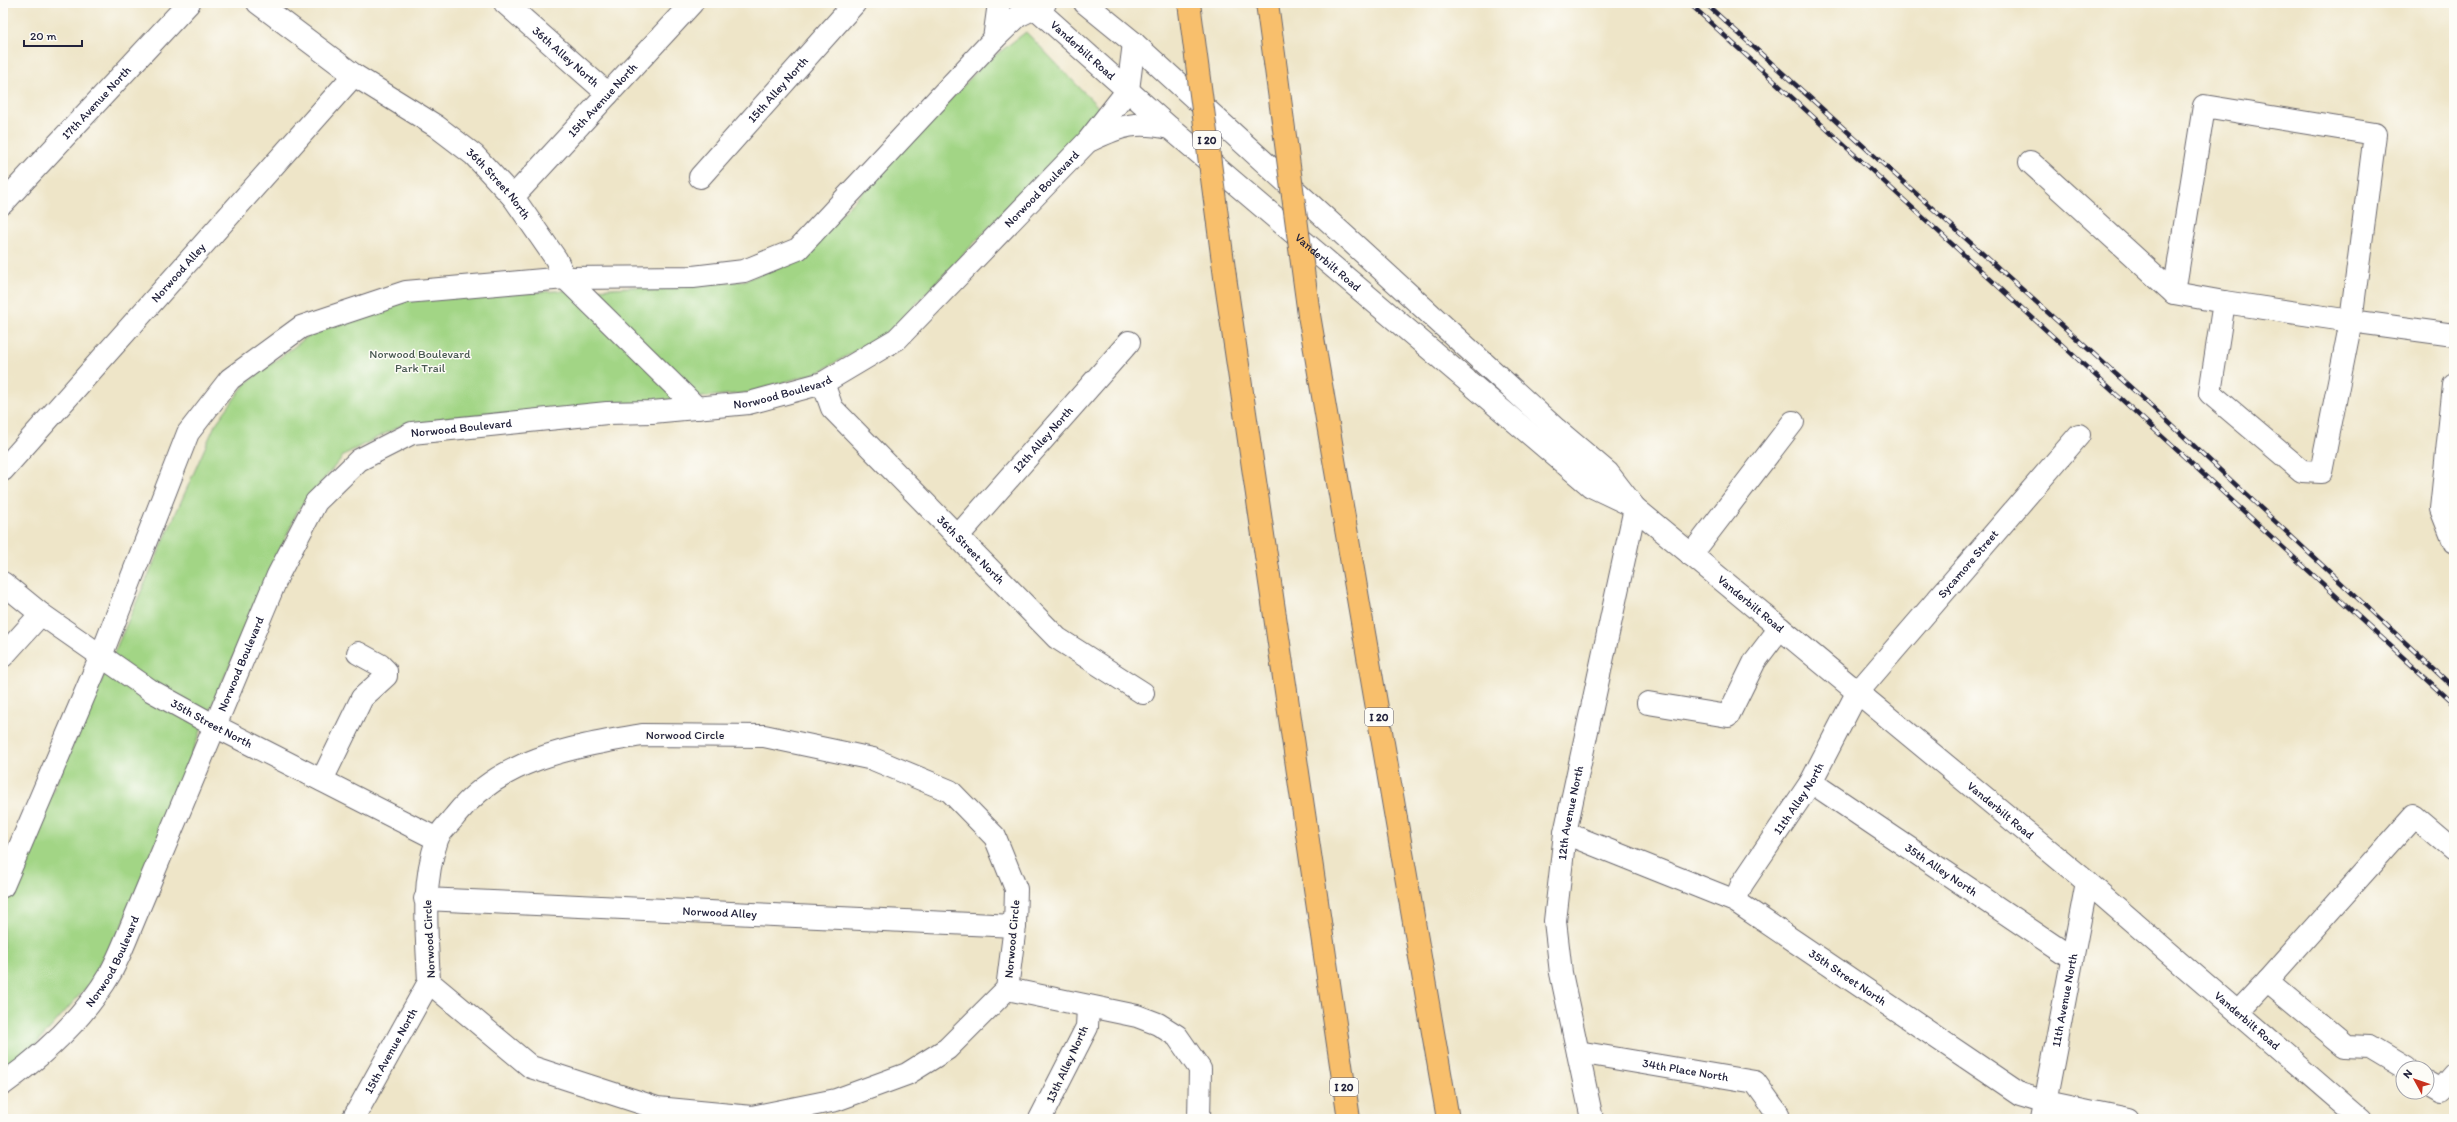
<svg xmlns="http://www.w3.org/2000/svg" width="2457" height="1122" viewBox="0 0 2457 1122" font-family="Itim,sans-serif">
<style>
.green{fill:#a2d585;stroke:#627c60}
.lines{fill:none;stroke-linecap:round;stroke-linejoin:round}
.minor-casing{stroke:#69666c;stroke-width:24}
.highway-casing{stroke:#69666c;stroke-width:24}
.minor{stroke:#fff;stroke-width:22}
.highway{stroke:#f8bf6c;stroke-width:22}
.rail-casing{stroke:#22223b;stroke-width:4.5}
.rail{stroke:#fdfcf7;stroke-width:3;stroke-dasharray:9;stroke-linecap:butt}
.highway-bridge-casing{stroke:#69666c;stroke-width:24;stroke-linecap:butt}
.highway-bridge{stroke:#f8bf6c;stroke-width:22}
.labels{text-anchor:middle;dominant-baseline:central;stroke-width:3;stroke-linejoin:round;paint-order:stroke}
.shield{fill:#fdfcf7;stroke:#646373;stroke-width:1}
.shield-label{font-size:11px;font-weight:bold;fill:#22223b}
.street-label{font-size:12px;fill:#22223b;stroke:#fdfcf7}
.park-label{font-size:12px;fill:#485851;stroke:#fdfcf7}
</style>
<rect width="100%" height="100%" fill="#fdfcf7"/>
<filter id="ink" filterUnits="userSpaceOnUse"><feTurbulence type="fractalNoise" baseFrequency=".025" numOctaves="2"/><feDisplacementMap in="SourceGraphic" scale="8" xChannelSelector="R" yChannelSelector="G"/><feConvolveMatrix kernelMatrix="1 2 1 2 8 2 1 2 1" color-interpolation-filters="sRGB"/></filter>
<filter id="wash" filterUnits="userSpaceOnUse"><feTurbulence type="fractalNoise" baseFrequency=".012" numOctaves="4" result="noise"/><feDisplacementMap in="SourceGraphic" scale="16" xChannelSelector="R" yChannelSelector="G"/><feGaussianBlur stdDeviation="0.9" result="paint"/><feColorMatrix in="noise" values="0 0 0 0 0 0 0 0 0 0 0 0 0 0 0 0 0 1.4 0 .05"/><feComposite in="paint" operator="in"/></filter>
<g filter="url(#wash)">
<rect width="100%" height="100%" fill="#eee5c8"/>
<path class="green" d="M1026,32L1101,110L891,330L819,372L746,393L402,425L345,454L298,510L202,728L127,915L99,973L31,1050L3,1069V903L215,425L245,384L311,334L407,299L743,281L799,259L985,63Z"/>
</g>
<g filter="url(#ink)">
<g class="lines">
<defs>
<g id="minor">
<path id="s1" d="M258,3L354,75L436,126L474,155L513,197L556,259L565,278L697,408"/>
<path id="s2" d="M505,3L608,94"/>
<path id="s3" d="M1030,3L1170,128L1591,486L1631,505"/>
<path id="s4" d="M1085,3L1134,43L1556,429L1608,473L1635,508L2087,882L2361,1119"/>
<path d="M994,39L999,3"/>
<path d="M1091,140C1123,125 1135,121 1170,128"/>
<path d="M2030,162L2174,293L2224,302L2210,393L2302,471L2321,472L2351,321L2454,335"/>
<path id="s5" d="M700,177L855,3"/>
<path id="s6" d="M513,197L692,3"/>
<path id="s7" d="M3,203L189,3"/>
<path d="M2174,293L2204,106L2375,134L2351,321L2224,302"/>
<path id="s8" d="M823,383L832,408L1057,638L1143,693"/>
<path d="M2454,385L2441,509L2454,542"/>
<path id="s9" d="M3,470L354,75"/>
<path id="s10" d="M957,537L1129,342"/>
<path d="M1691,555L1793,422"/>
<path id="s11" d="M3,583L41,614L150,690L215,726L437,839"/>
<path d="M3,656L41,614"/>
<path d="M1648,703L1728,716L1755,661L1780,628"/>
<path d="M642,735L764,736L873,759L950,791L995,837L1016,889L1015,926L1007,989L947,1049L907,1074L836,1100L752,1117L657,1108L531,1067L429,982C427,936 421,885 437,840C439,832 450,823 455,816C501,758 573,747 642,735Z"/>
<path d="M322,780L362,698L386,676V671L380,665L358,653"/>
<path id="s12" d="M1811,782L2072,958"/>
<path id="s13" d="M1565,833L1735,901L2020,1094L2046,1102L2127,1119"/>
<path d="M3,886L101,656L188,433L230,379L301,327L406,292L565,278L693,277L744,271L798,249L994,39L1018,16L1045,3"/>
<path id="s14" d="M425,899L1015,926"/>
<path id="s15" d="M1735,901L1742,884L1811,782L1857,693L2079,435"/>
<path d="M1007,989L1137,1016L1158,1024L1177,1036L1200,1069L1199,1119"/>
<path d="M2238,1012L2267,981"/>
<path id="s16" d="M1578,1052L1755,1082L1778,1114L1777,1119"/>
<path d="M2405,1068L2370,1047L2345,1046L2267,981L2414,816L2454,850"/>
<path d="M2427,1082L2441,1090L2454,1075"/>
<path id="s17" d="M3,1084C45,1054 85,1017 111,972C119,957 125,942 131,927L278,575L316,502L359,460L412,433L607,413L652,412L749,403L823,383L897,339L1088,141L1128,90L1134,43"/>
<path id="s18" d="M353,1119L429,982"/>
<path d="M1040,1119L1087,1027L1088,1007"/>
<path id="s19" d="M1592,1119L1561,973L1555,921L1565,833L1635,508"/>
<path id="s20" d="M2042,1119L2087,882"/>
</g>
<path id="highway" d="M1267,3L1275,62
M1225,277L1349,1119
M1309,315L1448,1119"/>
</defs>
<use href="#minor" class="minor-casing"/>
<use href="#highway" class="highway-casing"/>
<use href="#minor" class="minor"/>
<use href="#highway" class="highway"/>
<defs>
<path id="rail" d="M1689,3L2454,704
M1705,3L2148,403L2454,688"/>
</defs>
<use href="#rail" class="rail-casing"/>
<use href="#rail" class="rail"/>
<defs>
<path id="highway-bridge" d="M1189,3L1225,277
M1275,62L1309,315"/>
</defs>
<use href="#highway-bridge" class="highway-bridge-casing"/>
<use href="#highway-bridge" class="highway-bridge"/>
</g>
</g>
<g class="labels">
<g class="shield">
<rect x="1193" y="131" width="28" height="18" rx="3"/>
<rect x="1365" y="708" width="28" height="18" rx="3"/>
<rect x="1330" y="1078" width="28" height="18" rx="3"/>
</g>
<g class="shield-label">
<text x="1207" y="140">I 20</text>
<text x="1379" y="717">I 20</text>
<text x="1344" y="1087">I 20</text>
</g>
<g class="street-label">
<text stroke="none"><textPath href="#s3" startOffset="71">Vanderbilt Road</textPath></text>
<text stroke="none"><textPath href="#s2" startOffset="81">36th Alley North</textPath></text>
<text stroke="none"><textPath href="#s5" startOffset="117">15th Alley North</textPath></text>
<text stroke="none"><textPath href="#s6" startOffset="132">15th Avenue North</textPath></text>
<text stroke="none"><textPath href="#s7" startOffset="137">17th Avenue North</textPath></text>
<text stroke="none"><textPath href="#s1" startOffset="302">36th Street North</textPath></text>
<text stroke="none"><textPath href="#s17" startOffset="1499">Norwood Boulevard</textPath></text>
<text stroke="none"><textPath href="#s3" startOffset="395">Vanderbilt Road</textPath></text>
<text stroke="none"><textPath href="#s9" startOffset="264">Norwood Alley</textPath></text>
<text stroke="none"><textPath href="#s17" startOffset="1163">Norwood Boulevard</textPath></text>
<text stroke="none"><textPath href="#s17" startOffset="839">Norwood Boulevard</textPath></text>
<text stroke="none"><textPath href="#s10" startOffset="130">12th Alley North</textPath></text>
<text stroke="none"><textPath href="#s8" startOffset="225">36th Street North</textPath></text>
<text stroke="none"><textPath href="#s15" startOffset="412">Sycamore Street</textPath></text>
<text stroke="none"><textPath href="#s4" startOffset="898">Vanderbilt Road</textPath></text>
<text stroke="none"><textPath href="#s17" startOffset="491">Norwood Boulevard</textPath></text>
<text stroke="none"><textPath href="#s11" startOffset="252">35th Street North</textPath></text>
<text x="685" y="735">Norwood Circle</text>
<text stroke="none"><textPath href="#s15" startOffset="121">11th Alley North</textPath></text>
<text stroke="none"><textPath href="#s4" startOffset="1222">Vanderbilt Road</textPath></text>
<text stroke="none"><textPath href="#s19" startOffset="311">12th Avenue North</textPath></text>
<text stroke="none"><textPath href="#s12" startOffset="157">35th Alley North</textPath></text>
<text stroke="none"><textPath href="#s14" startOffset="295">Norwood Alley</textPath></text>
<text transform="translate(429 939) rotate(-93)">Norwood Circle</text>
<text transform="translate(1012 939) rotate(-85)">Norwood Circle</text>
<text stroke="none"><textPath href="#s17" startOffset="167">Norwood Boulevard</textPath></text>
<text stroke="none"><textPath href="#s13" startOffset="319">35th Street North</textPath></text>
<text stroke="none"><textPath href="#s20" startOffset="121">11th Avenue North</textPath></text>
<text stroke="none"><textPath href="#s4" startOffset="1546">Vanderbilt Road</textPath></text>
<text stroke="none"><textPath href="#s18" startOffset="78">15th Avenue North</textPath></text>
<text transform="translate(1067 1064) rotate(-65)">13th Alley North</text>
<text stroke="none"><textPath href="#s16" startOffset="109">34th Place North</textPath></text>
</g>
<g class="park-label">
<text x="420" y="354">Norwood Boulevard<tspan x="420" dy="14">Park Trail</tspan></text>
</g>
</g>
<rect width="2457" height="1122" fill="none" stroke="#fdfcf7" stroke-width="16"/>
<g transform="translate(2415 1080) rotate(310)"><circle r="19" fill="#fdfcf7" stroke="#a5a5ac"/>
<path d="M0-3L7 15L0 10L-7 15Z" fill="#c8321e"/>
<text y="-6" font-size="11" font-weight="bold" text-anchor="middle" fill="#22223b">N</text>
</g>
<path d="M24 40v6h58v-6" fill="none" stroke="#22223b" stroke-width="2"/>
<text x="30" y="40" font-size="12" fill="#22223b" stroke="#fdfcf7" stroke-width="3" paint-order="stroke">20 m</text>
</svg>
